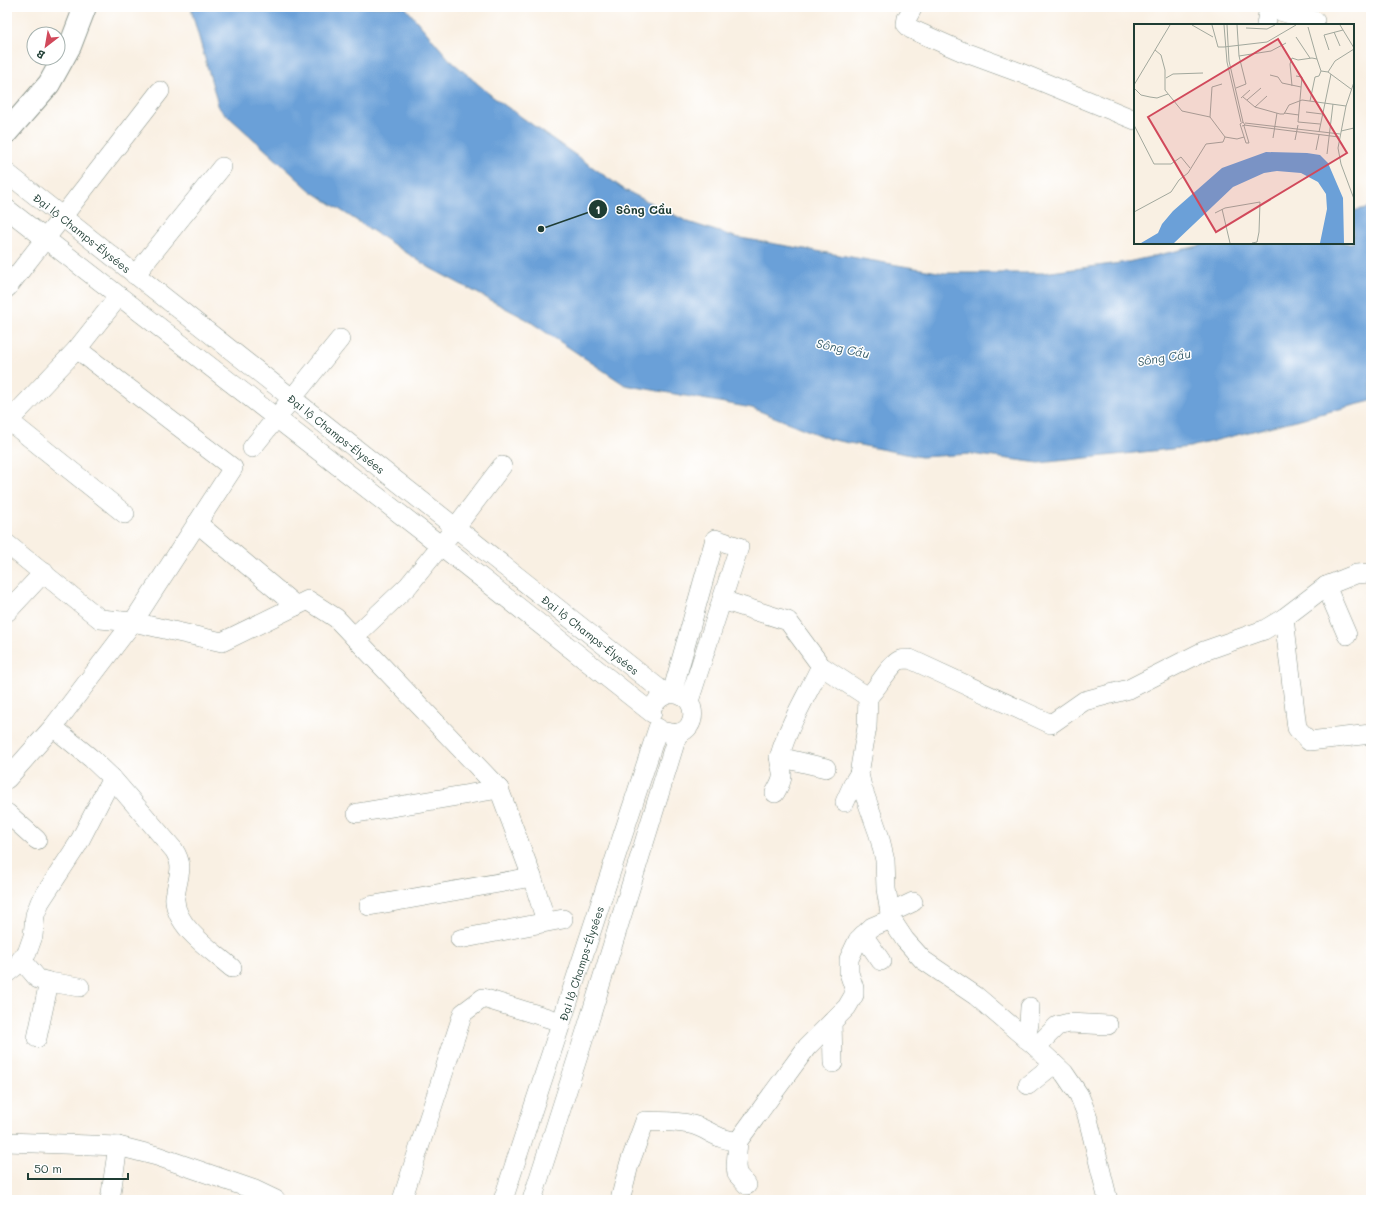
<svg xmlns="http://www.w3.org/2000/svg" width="1378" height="1207" viewBox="0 0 1378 1207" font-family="Mali,sans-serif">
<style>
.water{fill:#6ba0d8;stroke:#456e86}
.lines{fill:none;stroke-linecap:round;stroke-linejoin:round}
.minor-casing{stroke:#8c968c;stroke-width:20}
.major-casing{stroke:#8c968c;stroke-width:24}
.minor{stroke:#fff;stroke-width:19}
.major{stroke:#fff;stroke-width:22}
.labels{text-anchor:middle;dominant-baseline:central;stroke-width:3;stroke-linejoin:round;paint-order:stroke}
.street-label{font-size:11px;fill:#1f3d34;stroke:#fff}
.water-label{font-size:12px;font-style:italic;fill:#3a606d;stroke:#fff}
.inset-road{fill:none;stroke:#a2a89d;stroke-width:1}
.view{fill:#d1495b;fill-opacity:0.15;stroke:#d1495b;stroke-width:2}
.inset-edge{fill:none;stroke:#1f3d34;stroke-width:2}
.leader{fill:none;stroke:#1f3d34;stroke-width:1.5}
.callout-dot{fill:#1f3d34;stroke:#fff;stroke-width:1.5}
.mark-label{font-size:12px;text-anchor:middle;font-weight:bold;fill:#fff}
.callout-label{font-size:12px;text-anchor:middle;font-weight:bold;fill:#1f3d34;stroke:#fff;stroke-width:3;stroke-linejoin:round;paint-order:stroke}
</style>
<rect width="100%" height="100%" fill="#fff"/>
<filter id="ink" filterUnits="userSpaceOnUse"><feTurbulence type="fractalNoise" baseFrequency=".025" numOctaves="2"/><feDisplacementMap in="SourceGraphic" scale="8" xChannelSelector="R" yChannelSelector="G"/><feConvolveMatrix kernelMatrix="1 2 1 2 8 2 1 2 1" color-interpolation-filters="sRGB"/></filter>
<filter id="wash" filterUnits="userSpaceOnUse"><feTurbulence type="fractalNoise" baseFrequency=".012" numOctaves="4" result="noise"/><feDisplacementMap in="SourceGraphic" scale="16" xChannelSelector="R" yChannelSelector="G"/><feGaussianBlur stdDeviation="0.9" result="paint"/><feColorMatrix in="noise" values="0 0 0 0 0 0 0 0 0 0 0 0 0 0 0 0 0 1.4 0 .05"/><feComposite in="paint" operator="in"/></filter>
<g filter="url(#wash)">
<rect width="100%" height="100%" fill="#f9f0e3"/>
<path class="water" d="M192,7H405L449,59L493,97L625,190L688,222L735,237L944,273H1043L1128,262L1211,243H1353V211L1371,207V401L1190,447L1039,463L971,454L921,457L829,439L752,408L625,385L526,319L430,268L311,191L219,108L192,13Z"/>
</g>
<g filter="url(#ink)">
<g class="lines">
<defs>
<g id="minor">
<path d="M913,7L907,18L906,24L911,29L961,51L1021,73L1135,120"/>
<path d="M1269,8L1315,21"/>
<path d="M1266,25L1269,7"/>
<path id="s1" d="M7,173L666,694"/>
<path d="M7,209L440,545L652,713"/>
<path d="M135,275L222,167"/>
<path d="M7,288L160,91"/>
<path d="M9,421L125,514"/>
<path d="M7,423L77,349L119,296"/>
<path d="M252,448L340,339"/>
<path d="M197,523L296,606"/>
<path d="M7,544L100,619L133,622L222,642L308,600L336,618L499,789L532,877L546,921"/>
<path d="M1326,586L1347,635"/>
<path d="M722,600L788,621L821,666L868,697L867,727L859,774L862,787L879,835L885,860L886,889L891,919L905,940L923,960L976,996L1036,1047L1064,1073L1079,1095L1087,1115L1108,1200"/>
<path d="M7,612L44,572"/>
<path d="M1284,618L1297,728L1309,741L1371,734"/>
<path d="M354,637L408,586L455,528L502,466"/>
<path d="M868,697C878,688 890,664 900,660C903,659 907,659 910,659L1051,724L1084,701L1129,689L1204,651L1264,630L1284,618L1326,586L1356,574L1371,573"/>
<path d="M656,702C666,691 678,691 689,701"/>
<path d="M53,727L92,759L112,778L174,850C184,866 179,873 176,891C176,894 174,898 175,900C176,928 213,951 232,968"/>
<path d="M666,732C687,739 699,719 689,701L739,547L715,539L672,693"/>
<path d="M779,757L826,768"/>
<path d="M7,779L53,727L133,622L233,468L77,349"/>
<path d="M775,793C778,787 783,780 782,773C782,767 778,762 780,755C789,724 807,695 821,666"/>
<path d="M845,802L854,782L859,774"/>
<path d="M7,813L37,840"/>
<path d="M357,813L499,789"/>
<path d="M369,906L532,877"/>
<path d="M890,913L913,902"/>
<path d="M863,935L881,961"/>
<path d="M460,939L563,919"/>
<path d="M21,959L38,979L49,982L80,987"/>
<path d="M7,973L17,965L27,953L33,936L35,915L40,902L78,844L112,778"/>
<path d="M832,1022L833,1063"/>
<path d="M37,1038L49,982"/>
<path d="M1026,1039L1029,1024L1030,1007"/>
<path d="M1036,1047L1057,1026L1069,1023L1108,1025"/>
<path d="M1028,1085L1054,1064"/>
<path d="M7,1142L118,1146L157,1156L255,1190L276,1200"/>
<path d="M747,1185L737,1174L736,1166L738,1141L807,1047L847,1007L854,995V988L849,973V959L858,940L872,927L891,919"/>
<path d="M110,1200L118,1146"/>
<path d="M402,1200L463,1013L483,998L561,1022"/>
<path id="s2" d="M503,1200L658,728"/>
<path d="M532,1200L586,1031L678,733"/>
<path d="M620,1200L629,1165L645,1121C659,1122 675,1121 689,1124C707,1127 717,1141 738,1141"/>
</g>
<path id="major" d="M7,132L49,84L70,46L85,7"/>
</defs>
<use href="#minor" class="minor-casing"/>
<use href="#major" class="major-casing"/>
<use href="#minor" class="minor"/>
<use href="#major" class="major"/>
</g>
</g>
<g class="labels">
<g class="street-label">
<text stroke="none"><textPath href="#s1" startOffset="96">Đại lộ Champs-Élysées</textPath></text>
<text stroke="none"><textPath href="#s1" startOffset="420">Đại lộ Champs-Élysées</textPath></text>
<text stroke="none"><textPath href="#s1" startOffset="744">Đại lộ Champs-Élysées</textPath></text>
<text stroke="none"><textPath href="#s2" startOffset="249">Đại lộ Champs-Élysées</textPath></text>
</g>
<g class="water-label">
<text transform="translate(843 348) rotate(12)">Sông Cầu</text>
<text transform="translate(1164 357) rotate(-9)">Sông Cầu</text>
</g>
</g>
<g transform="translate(1134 24)">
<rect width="220" height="220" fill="#f9f0e3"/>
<path d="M132,128L173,129L186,131L194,139L209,174L210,219H186L193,185L192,170L184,158L167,149L143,147L130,149L99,163L40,219H7L24,209L28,200L39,187L88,144Z" fill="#6ba0d8"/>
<path class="inset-road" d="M36,1L21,26L27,31L31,46V66L48,87L76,93L91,113L103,115L110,113M58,1L79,13M78,1L84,23H90L133,18L162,1M90,1L93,38L107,98M93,1L95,37L109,98M206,1L220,24M174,3L183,35M112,4L133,5L141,1M200,8L206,22M162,13L176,34M195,26L190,11L209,6M105,32L137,27L152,19M194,48L201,37L220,25M136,51L144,53L148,59L167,63M162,52L168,53L164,98L186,100M32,54L39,50L69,49M220,58L212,82L204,124L207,140L220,175M0,61L21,26M158,62L156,40L158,34L164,36L178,34L183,35L187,47L194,48L217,65M0,64L7,71L16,73L23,74L34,70M102,64L112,60L105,32L103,1M109,73L121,83L146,90H150L155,81L168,76L212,82M107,74L116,66M113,76L127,64M176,77L181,53L185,52L187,47M121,83L133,72M172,88L188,90M150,89L165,91M76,93L78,63L88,60M111,99L206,110M0,101L20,140H37L47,133L56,144M110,101L205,113M108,102L111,101L109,98L106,100L112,119H115L110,102M207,107L220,104M185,108L197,50M139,114L143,89M161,116L164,101M182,126L185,111M193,130L199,80M88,185L96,219M0,188L37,168L45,156L54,149L72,120L89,118L91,113M81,189L91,184L126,178L125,208L123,218L118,219"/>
<path class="view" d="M144,15L213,129L82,208L14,93Z"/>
<rect width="220" height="220" class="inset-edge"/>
</g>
<path class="leader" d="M541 229L598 209"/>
<g class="callout-dot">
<circle cx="541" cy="229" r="4"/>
<circle cx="598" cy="209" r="10"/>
</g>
<g class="mark-label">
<text x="598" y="214">1</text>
</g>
<g class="callout-label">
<text x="644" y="214">Sông Cầu</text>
</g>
<rect width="1378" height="1207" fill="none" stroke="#fff" stroke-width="24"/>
<g transform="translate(46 46) rotate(211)"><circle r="19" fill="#ffffff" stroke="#a5b1ae"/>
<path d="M0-3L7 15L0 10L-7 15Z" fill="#d1495b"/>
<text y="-6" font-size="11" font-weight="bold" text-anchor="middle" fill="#1f3d34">B</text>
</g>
<path d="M28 1173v6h100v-6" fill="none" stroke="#1f3d34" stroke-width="2"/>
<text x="34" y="1173" font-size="12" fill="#1f3d34" stroke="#ffffff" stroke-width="3" paint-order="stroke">50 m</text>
</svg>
